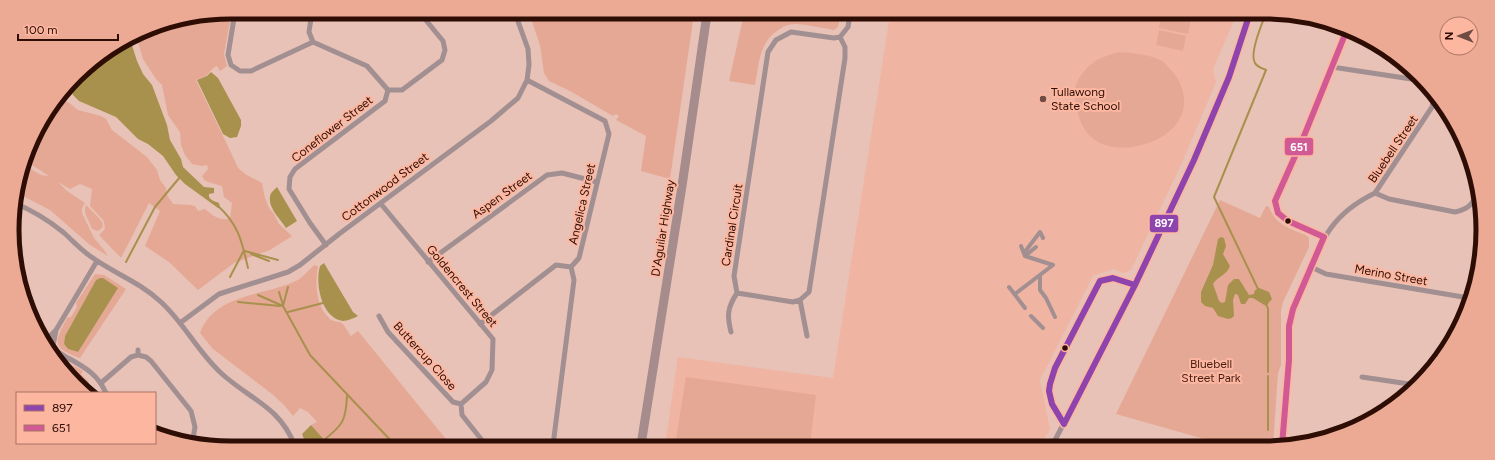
<svg xmlns="http://www.w3.org/2000/svg" width="1495" height="460" viewBox="0 0 1495 460" font-family="Figtree,sans-serif">
<style>
.built{fill:#efb4a2}
.green{fill:#e5a895;fill-rule:evenodd}
.water{fill:#a8904d}
.lines{fill:none;stroke-linecap:round;stroke-linejoin:round}
.stream{stroke:#a8904d;stroke-width:2}
.pedestrian{stroke:#a28f91;stroke-width:4}
.minor{stroke:#a28f91;stroke-width:5}
.trunk{stroke:#a68c8d;stroke-width:9}
.bus-1-casing{stroke:#fdb7a1;stroke-width:9}
.bus-2-casing{stroke:#fdb7a1;stroke-width:9}
.bus-1{stroke:#8e44ad;stroke-width:6}
.bus-2{stroke:#d25a94;stroke-width:6}
.poi-dot{fill:#6e4c42;stroke:#fdb7a1;stroke-width:1.5}
.bus-dot{fill:#2d0d04;stroke:#fdb7a1;stroke-width:1.5}
.labels{text-anchor:middle;dominant-baseline:central;stroke-width:4;stroke-linejoin:round;paint-order:stroke}
.poi-label{font-size:12px;fill:#2d0d04;stroke:#fdb7a1;text-anchor:start}
.street-label{font-size:12px;fill:#2d0d04;stroke:#fdb7a1}
.park-label{font-size:12px;fill:#461d10;stroke:#fdb7a1}
.rim{fill:none;stroke:#2d0d04;stroke-width:5}
.line-badge{stroke:#fdb7a1;stroke-width:1.5}
.badge-label{font-size:11px;text-anchor:middle;font-weight:bold;fill:#fff}
</style>
<rect width="100%" height="100%" fill="#e8c2b6"/>
<path class="built" d="M890,15L1236,16L1213,69L1216,82L1182,163L1131,270L1123,273L1114,269L1093,276L1040,380L1050,429L1040,446L665,445L678,357L833,378Z"/>
<path class="green" d="M228,12V17L230,21L224,54L227,66L220,71L217,66L213,68L206,76L196,80L235,161C238,173 252,177 262,183L265,198L269,208L274,214L279,224L292,236L270,250L234,263L198,290L169,262L145,246L160,211L149,203L121,258L99,235L105,229L104,221L90,206L92,189L80,184L70,189L58,182L67,191L85,203L82,208V213L94,238L104,250L108,256L90,245L50,210L17,193L25,166L41,175L49,176L26,161L35,133L59,102H68L78,110L101,116L106,119L112,130L147,157L157,170L160,180L166,188L167,195L173,204L191,205L195,206L198,211L205,209C212,215 221,222 230,218L232,203L224,197L222,186L205,181L202,176L208,169L207,165L202,166L192,164L185,155L181,145L180,132L168,115L162,85L156,79L143,59L136,35L147,29Z
M529,13L694,14L670,179L641,171L646,136L616,120L619,116L616,114L613,116L570,91L549,81L544,73L540,45Z
M744,14H841L838,27L834,30C822,28 809,25 797,24C791,24 785,25 780,29C759,41 759,64 755,85L729,81Z
M1161,16H1177L1191,19L1188,34L1159,28Z
M1159,30L1186,36L1183,51L1156,45Z
M1119,52C1133,53 1147,54 1160,60C1164,61 1166,65 1169,68C1184,82 1190,105 1177,123C1161,146 1112,158 1090,136C1083,129 1079,119 1077,109C1072,90 1075,80 1089,66C1092,64 1095,60 1099,59C1105,56 1112,54 1119,52Z
M1220,200L1260,218L1266,206L1269,207C1276,225 1289,228 1306,235L1309,238V247L1283,302L1281,311V365L1278,373L1273,446H1229L1116,414Z
M86,205L98,217L102,222L103,227L98,231L92,229C90,221 82,213 86,205Z
M314,265L318,266C315,284 315,305 330,319C333,322 339,321 342,323C345,326 348,332 351,336L358,331L450,444H328L311,425L317,422L308,412L300,408L293,416L284,405L272,394L213,349L200,333C214,294 263,296 296,281C302,278 309,270 314,265Z
M95,274L104,275L126,289L80,358C51,347 54,343 67,318L71,317L77,307L76,303ZM100,278L78,352L68,349L64,344L65,336L96,280Z
M60,362C69,364 75,366 83,371L81,374L89,382L84,386L71,368L64,366Z
M686,377L816,395L810,445H675Z"/>
<path class="water" d="M130,39L137,61L143,74L152,85L167,125L170,140L181,159L183,167L204,187L214,188V193L209,194C208,200 214,201 219,203L220,208H218L185,184L176,175L163,156L148,144L138,139L116,117L79,101L73,95L71,85L86,66Z
M211,72L218,78L241,120V126L237,137L230,138L223,134L197,80L207,76Z
M277,187L297,221L286,228C281,220 268,208 270,197C270,193 274,190 277,187Z
M1221,237L1224,238L1226,246L1223,254L1230,266C1227,275 1218,276 1213,284L1219,301L1222,303L1225,302L1228,285L1234,279H1239L1249,295L1254,294L1255,290L1259,288L1269,292L1272,299L1266,306L1253,298H1249L1245,304H1241L1238,295L1235,294L1233,300L1234,316L1232,318L1228,319L1218,316L1213,308L1205,306L1201,302V292L1213,265L1218,239Z
M324,263L353,312L358,316C354,318 347,321 343,321C321,318 315,283 320,266Z
M100,278H103L118,288L78,352L68,349L64,344L65,336L96,280Z
M311,425L328,444H306L302,434Z"/>
<g class="lines">
<path class="stream" d="M218,206C239,225 242,242 248,268
M245,251L278,260
M251,254L269,261
M126,262L155,207L180,177
M230,277L243,252
M1258,289L1214,197L1266,70C1262,68 1257,67 1255,63C1249,54 1261,26 1265,16
M279,292L283,305
M258,295L283,306L310,355L394,444
M238,302L280,306
M1266,303L1268,309V372
M283,306L288,287
M288,312L323,303
M1268,430V376
M324,440C343,425 346,420 347,396"/>
<path class="pedestrian" d="M1024,253L1040,232L1043,238
M1025,256L1036,247
M1040,275V290L1046,298L1055,317
M1009,287L1025,308
M1015,294L1053,265L1025,256L1021,246
M1031,316L1043,328"/>
<path class="minor" d="M235,12L228,55L231,65L240,71H251L313,42
M312,12L309,32L313,42L367,66L388,90
M1332,67L1418,80
M1375,193L1389,199L1455,212C1469,209 1472,204 1479,192
M14,203C32,210 48,220 63,232C72,240 80,249 90,256C113,273 140,282 161,302C184,323 198,352 221,373C249,399 279,406 294,444
M381,204L493,339L492,370L486,382L461,404L462,415L485,444
M1324,237L1288,221L1278,213L1275,201L1304,136L1346,32
M326,245L310,223L289,189L290,177L295,169L385,101L388,90H402L442,60L445,50L443,41L420,13
M428,262L547,175L562,173L597,182
M1311,267L1326,274L1469,298
M737,293L793,302L800,300L809,292L845,58V47L840,37L848,27L850,14
M737,293L734,276L768,52L776,40L791,32L834,38L840,37
M800,300L807,336
M379,316L388,332L453,402L461,404
M180,323L219,294L288,272L300,265L339,234L491,121L518,98L527,80L529,65L528,49L515,13
M480,324L556,265L571,267L579,258L609,134L605,121L527,80
M731,332C727,316 727,308 737,293
M45,343L48,338L56,330L97,261
M45,343L51,344L55,348V357
M53,346L56,330
M56,351C61,353 65,357 70,359C86,368 98,375 106,393
M138,355L146,357L151,361L191,411L195,427L192,444
M58,360L69,359
M1362,377L1416,385
M101,383L131,357L138,355V350
M553,445L574,280L571,267
M1052,446L1135,285L1194,160L1229,77L1249,16
M1282,446C1284,418 1287,389 1289,361C1289,350 1288,338 1289,327C1291,312 1298,298 1304,284C1322,240 1330,215 1375,193L1432,107L1434,97"/>
<path class="trunk" d="M641,445L682,186L707,14"/>
<defs>
<path id="bus-1" d="M1064,424L1135,285L1194,160L1229,77L1249,16
M1064,424L1052,404L1049,391L1050,384L1055,368L1100,281L1113,278L1135,285"/>
<path id="bus-2" d="M1324,237L1288,221L1278,213L1275,201L1304,136L1346,32
M1282,446L1289,360V326L1293,309L1324,237"/>
</defs>
<use href="#bus-1" class="bus-1-casing"/>
<use href="#bus-2" class="bus-2-casing"/>
<use href="#bus-1" class="bus-1"/>
<use href="#bus-2" class="bus-2"/>
</g>
<circle class="poi-dot" cx="1043" cy="99" r="4"/>
<g class="bus-dot">
<circle cx="1288" cy="221" r="3.5"/>
<circle cx="1065" cy="348" r="3.5"/>
</g>
<g class="labels">
<g class="poi-label">
<text x="1051" y="92">Tullawong<tspan x="1051" dy="14">State School</tspan></text>
</g>
<g class="street-label">
<text transform="translate(332 129) rotate(-38)">Coneflower Street</text>
<text transform="translate(1393 149) rotate(-56)">Bluebell Street</text>
<text transform="translate(385 187) rotate(-37)">Cottonwood Street</text>
<text transform="translate(502 195) rotate(-36)">Aspen Street</text>
<text transform="translate(582 204) rotate(-77)">Angelica Street</text>
<text transform="translate(732 225) rotate(-81)">Cardinal Circuit</text>
<text transform="translate(663 228) rotate(-81)">D'Aguilar Highway</text>
<text transform="translate(1391 275) rotate(10)">Merino Street</text>
<text transform="translate(462 286) rotate(50)">Goldencrest Street</text>
<text transform="translate(425 356) rotate(48)">Buttercup Close</text>
</g>
<g class="park-label">
<text x="1211" y="364">Bluebell<tspan x="1211" dy="14">Street Park</tspan></text>
</g>
</g>
<path d="M0 0H1495V460H0ZM230 19H1265A211 211 0 0 1 1476 230V230A211 211 0 0 1 1265 441H230A211 211 0 0 1 19 230V230A211 211 0 0 1 230 19Z" fill="#eca994" fill-rule="evenodd"/>
<path class="rim" d="M230 19H1265A211 211 0 0 1 1476 230V230A211 211 0 0 1 1265 441H230A211 211 0 0 1 19 230V230A211 211 0 0 1 230 19Z"/>
<g class="line-badge">
<rect x="1284" y="137" width="30" height="19" rx="4" fill="#d25a94"/>
<rect x="1149" y="214" width="30" height="19" rx="4" fill="#8e44ad"/>
</g>
<g class="badge-label">
<text x="1299" y="151">651</text>
<text x="1164" y="227">897</text>
</g>
<rect x="16" y="392" width="140" height="52" fill="#fdb7a1" stroke="#aa7362"/>
<rect x="24" y="405" width="20" height="6" fill="#8e44ad" stroke="#aa7362"/>
<text x="52" y="412" font-size="12" fill="#2d0d04">897</text>
<rect x="24" y="425" width="20" height="6" fill="#d25a94" stroke="#aa7362"/>
<text x="52" y="432" font-size="12" fill="#2d0d04">651</text>
<g transform="translate(1459 36) rotate(270)"><circle r="19" fill="#fdb7a1" stroke="#aa7362"/>
<path d="M0-3L7 15L0 10L-7 15Z" fill="#6e4c42"/>
<text y="-6" font-size="11" font-weight="bold" text-anchor="middle" fill="#2d0d04">N</text>
</g>
<path d="M18 34v6h100v-6" fill="none" stroke="#2d0d04" stroke-width="2"/>
<text x="24" y="34" font-size="12" fill="#2d0d04" stroke="#fdb7a1" stroke-width="3" paint-order="stroke">100 m</text>
</svg>
